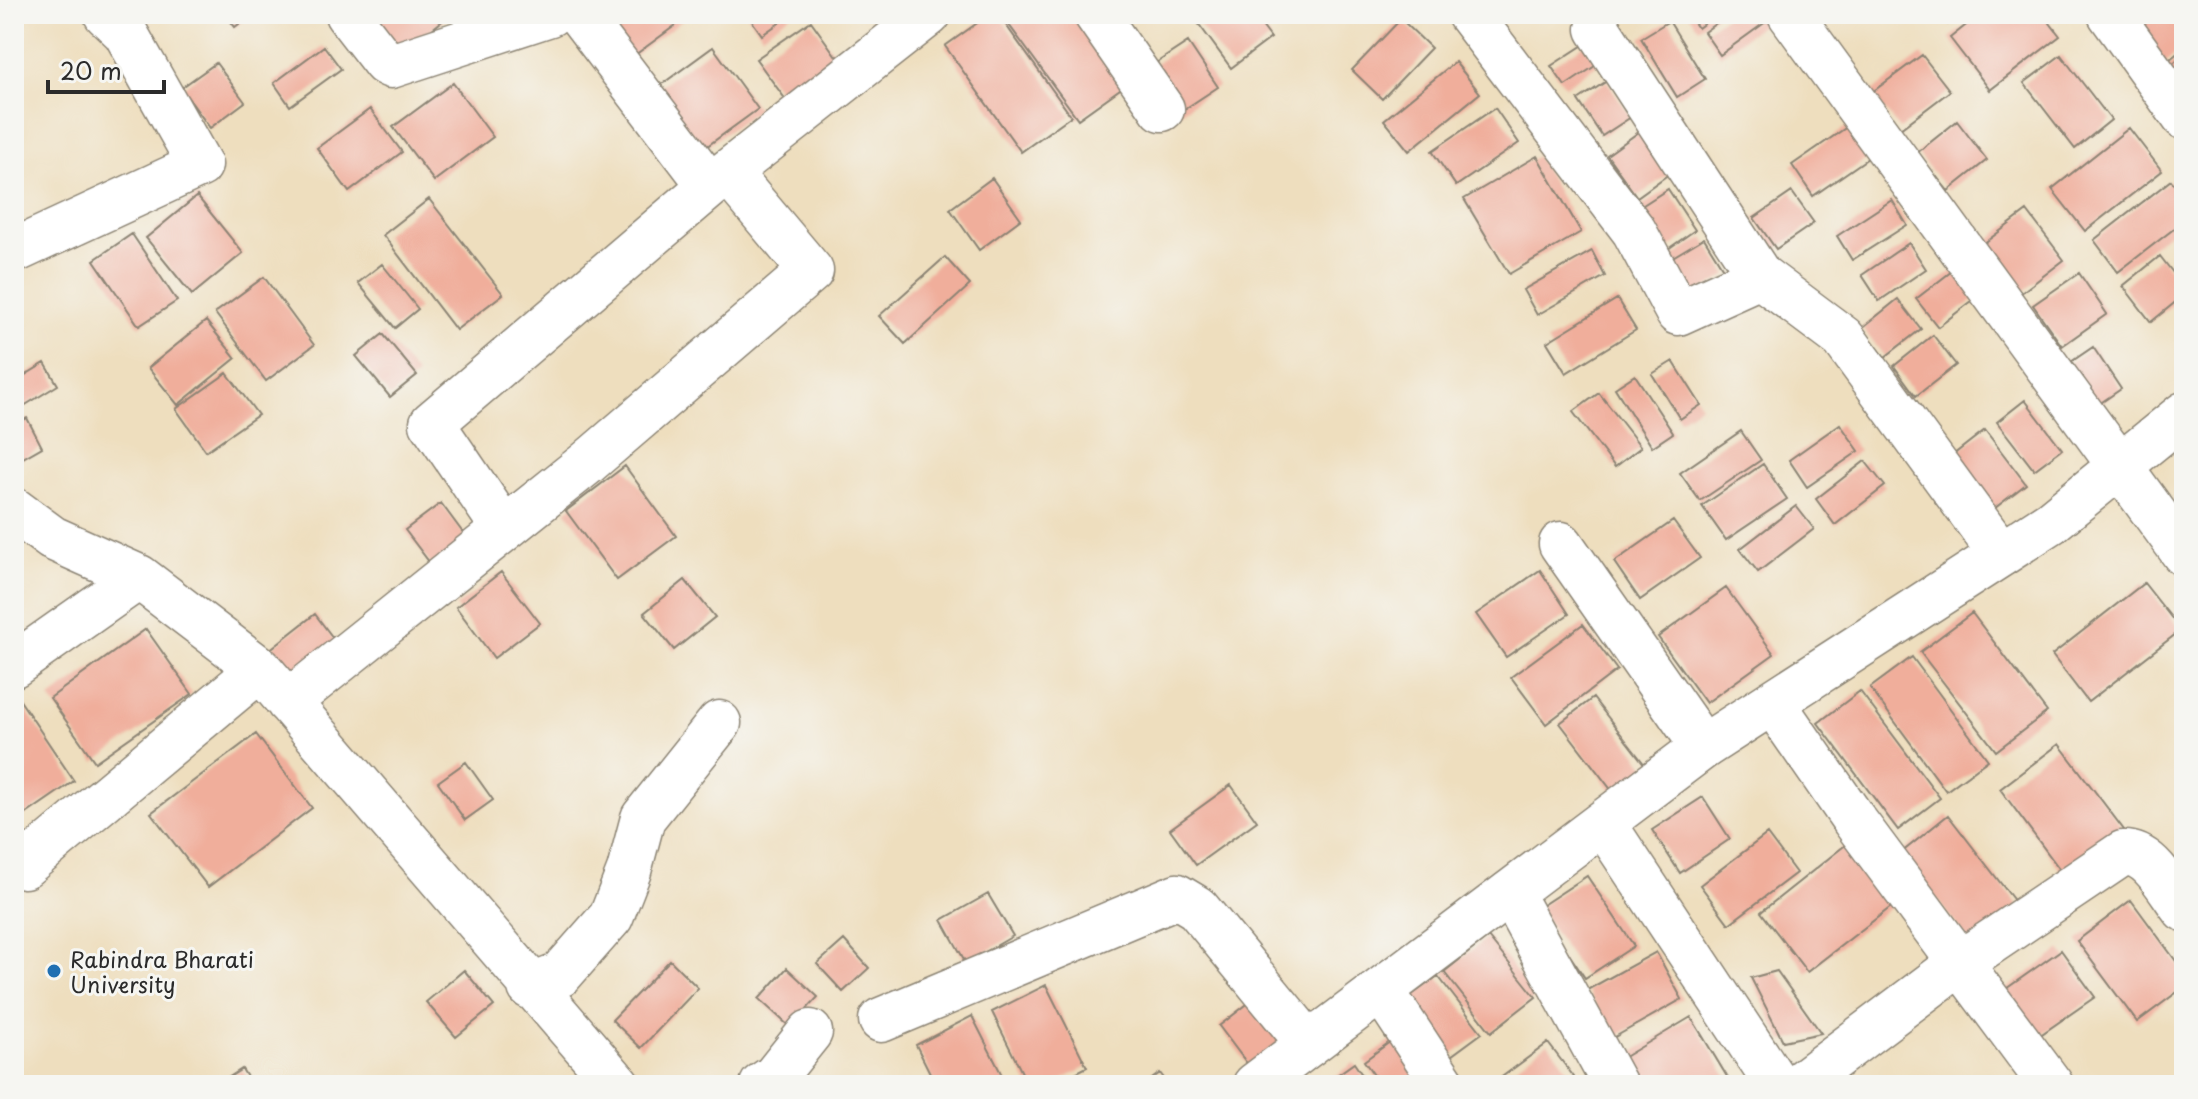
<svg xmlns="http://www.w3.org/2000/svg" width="2198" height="1099" viewBox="0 0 2198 1099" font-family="'Playpen Sans',sans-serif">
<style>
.building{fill:#f0ae9b}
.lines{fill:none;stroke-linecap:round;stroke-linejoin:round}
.street-casing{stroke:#8c8474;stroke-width:47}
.secondary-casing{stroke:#8c8474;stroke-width:47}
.street{stroke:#fff;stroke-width:44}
.secondary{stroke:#fff;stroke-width:44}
.poi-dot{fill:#1f6fb2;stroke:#f6f6f2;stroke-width:3}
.labels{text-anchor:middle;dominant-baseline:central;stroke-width:6;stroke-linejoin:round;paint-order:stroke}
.poi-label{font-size:22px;fill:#2b2b2b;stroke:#f6f6f2;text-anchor:start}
</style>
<rect width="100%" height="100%" fill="#f6f6f2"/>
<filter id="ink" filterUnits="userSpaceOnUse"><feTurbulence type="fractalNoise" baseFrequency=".0125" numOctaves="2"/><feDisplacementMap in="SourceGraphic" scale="16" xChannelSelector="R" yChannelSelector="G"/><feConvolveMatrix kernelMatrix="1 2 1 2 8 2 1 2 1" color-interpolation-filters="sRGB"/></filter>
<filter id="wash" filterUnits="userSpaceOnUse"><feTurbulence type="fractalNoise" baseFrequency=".006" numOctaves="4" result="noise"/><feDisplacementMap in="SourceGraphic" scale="32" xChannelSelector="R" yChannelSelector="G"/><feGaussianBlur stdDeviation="1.8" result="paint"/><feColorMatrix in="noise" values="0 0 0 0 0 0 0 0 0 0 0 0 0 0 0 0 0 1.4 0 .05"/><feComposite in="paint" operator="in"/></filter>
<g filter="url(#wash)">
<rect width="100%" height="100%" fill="#eedebe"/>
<g id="blocks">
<path class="building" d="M225,14H252L235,27Z
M371,14H451L402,53Z
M610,14H691L628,60L600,21Z
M747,14H792L762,35Z
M990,14H998L1071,116L1021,152L945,46Z
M1001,14H1086L1134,79L1078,119Z
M1201,14H1253L1271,38L1231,68L1195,19Z
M1688,14H1717L1698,28Z
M1729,14H1762L1767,21L1720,55L1704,32Z
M1940,14H1961L1948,24Z
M1980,14H2043L2060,36L1990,90L1950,38Z
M2152,14H2184V48L2161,66L2132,29Z
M1401,19L1431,48L1382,99L1352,70Z
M811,21L843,66L789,104L756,59Z
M1669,21L1705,79L1677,97L1641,38Z
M1188,42L1218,87L1174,116L1144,71Z
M1585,44L1598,64L1565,86L1551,66Z
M324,46L341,69L290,106L274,83Z
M713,47L758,109L699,152L654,90Z
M2184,54V90L2167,68Z
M1922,55L1950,91L1900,129L1871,93Z
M2061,55L2111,120L2075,149L2024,83Z
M1455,62L1480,93L1409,151L1384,120Z
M216,63L245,102L210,128L181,88Z
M1607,81L1631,117L1602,136L1578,100Z
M453,83L493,137L434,181L393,127Z
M1495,108L1519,143L1456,186L1432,151Z
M370,109L402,152L349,192L317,148Z
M1957,121L1987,160L1948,191L1917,153Z
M1847,127L1868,158L1813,196L1792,165Z
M2129,128L2162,171L2085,231L2052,189Z
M1643,129L1673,171L1637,197L1607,155Z
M1537,156L1581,232L1509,274L1464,199Z
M992,178L1021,219L979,250L950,209Z
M2171,180L2184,197V221L2118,272L2094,240Z
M1668,189L1695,230L1665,251L1637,209Z
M1792,192L1814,223L1776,249L1754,218Z
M197,196L243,253L192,295L146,238Z
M429,199L503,294L456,330L383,235Z
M1892,200L1907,225L1852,260L1837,236Z
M2027,211L2064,260L2021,293L1983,244Z
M132,234L177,301L139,326L94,260Z
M1704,238L1727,275L1694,296L1671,258Z
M1909,243L1926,269L1879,301L1862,275Z
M1592,251L1605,276L1537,315L1523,290Z
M2160,256L2184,287V295L2151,322L2123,286Z
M945,257L970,285L905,344L879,316Z
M382,264L418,309L395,328L358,283Z
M1956,268L1977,297L1938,327L1916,299Z
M2079,273L2107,314L2062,346L2033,305Z
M264,277L314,345L266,381L215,313Z
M1617,299L1636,330L1566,373L1547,342Z
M1898,299L1921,329L1885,357L1862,328Z
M206,321L236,358L178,405L148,368Z
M383,334L417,375L390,397L356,356Z
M1933,335L1956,365L1916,396L1894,366Z
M2093,347L2121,389L2096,406L2068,364Z
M1673,361L1701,405L1680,419L1652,374Z
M45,363L58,385L14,412V382Z
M227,373L258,415L206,451L176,409Z
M1635,375L1673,433L1652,447L1615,388Z
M1599,393L1641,447L1615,467L1573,412Z
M2025,400L2062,449L2034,470L1997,422Z
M27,418L42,447L14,463V425Z
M1840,424L1859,451L1807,487L1789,460Z
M1985,430L2026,484L1995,508L1953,455Z
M1741,431L1761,460L1700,501L1680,473Z
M1865,461L1885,486L1835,525L1816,499Z
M1763,464L1787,499L1726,540L1702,506Z
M625,466L676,536L617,580L566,511Z
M441,503L472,545L436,571L405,530Z
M1796,506L1814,529L1758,572L1740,549Z
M1673,521L1700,558L1640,600L1614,562Z
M1540,570L1569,614L1506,657L1476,614Z
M501,572L540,623L494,658L456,607Z
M685,580L715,617L674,650L644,613Z
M2144,583L2181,630L2088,702L2052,655Z
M1726,588L1774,654L1706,703L1658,637Z
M1972,613L2047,712L1996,751L1920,652Z
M315,614L339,646L283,689L259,658Z
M1583,624L1617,670L1546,724L1511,677Z
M146,629L192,694L95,762L50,698Z
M1912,657L1988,760L1946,791L1870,688Z
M1860,691L1940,798L1898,830L1818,723Z
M1593,698L1652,774L1619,800L1560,723Z
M19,699L74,781L16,821L14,703Z
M256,734L312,808L208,887L151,813Z
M2059,744L2127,834L2067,879L2000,789Z
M466,762L493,800L465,820L438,782Z
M1231,785L1257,821L1196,865L1170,829Z
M1703,797L1730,839L1680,873L1652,830Z
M1948,815L2019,907L1971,944L1901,853Z
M1767,834L1796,873L1729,924L1700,885Z
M1853,839L1900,900L1807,972L1761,912Z
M1587,876L1634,946L1585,978L1538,908Z
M988,894L1013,936L966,963L942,920Z
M2131,900L2184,972V987L2137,1022L2077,941Z
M1488,937L1536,997L1491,1032L1444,972Z
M844,940L869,968L843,992L817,964Z
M2061,950L2095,997L2036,1038L2003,991Z
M1656,952L1682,999L1613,1038L1587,990Z
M670,960L698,988L641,1048L612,1020Z
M787,968L818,997L790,1027L759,999Z
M464,970L494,1006L456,1037L426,1002Z
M1777,971L1821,1033L1783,1041L1751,978Z
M1438,976L1482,1033L1444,1061L1401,1003Z
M1046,985L1087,1067L1052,1085H1028L992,1012Z
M1250,1002L1284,1046L1252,1070L1219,1026Z
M972,1016L1007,1085H936L916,1045Z
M1691,1017L1729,1080L1720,1085H1637L1621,1059Z
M1398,1036L1434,1085H1381L1364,1061Z
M1548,1043L1574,1077L1563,1085H1491Z
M1354,1063L1369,1085H1323Z
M242,1069L252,1085H217Z
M1160,1073L1169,1085H1144Z"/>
</g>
</g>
<g filter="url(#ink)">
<use href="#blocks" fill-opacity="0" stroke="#8c8474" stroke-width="2"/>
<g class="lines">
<defs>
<path id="street" d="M347,14L385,63L391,66L550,14
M1096,14L1162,109
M1469,14L1634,231L1678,313L1760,276L1843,338L2001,554
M1790,14L2184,554
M2110,14L2184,117
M1598,29L1760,276
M710,186L929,14
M14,251L200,165L125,32L106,14
M14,510L52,538L139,577L260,669L618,1085
M504,529L432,423L710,186L579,14
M1561,544L1703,747
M14,665L139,577
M288,702L587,463L811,271L728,172
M1773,703L1854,820L2051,1085
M1604,824L1777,1085
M24,866L260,669
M1510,893L1615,1085
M530,987L560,975L611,917L629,871L643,818L719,723
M1382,991L1444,1085
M881,1020L1177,896L1197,908L1309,1044
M762,1085L775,1076L810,1032
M1798,1085L1960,963L2123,853C2151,852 2168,889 2184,909"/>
<path id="secondary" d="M1255,1085L1703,747L2051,522L2184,414"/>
</defs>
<use href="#street" class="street-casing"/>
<use href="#secondary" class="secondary-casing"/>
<use href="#street" class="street"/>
<use href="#secondary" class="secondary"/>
</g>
</g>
<circle class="poi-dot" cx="54" cy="971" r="8"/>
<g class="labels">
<g class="poi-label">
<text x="70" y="958">Rabindra Bharati<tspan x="70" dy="25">University</tspan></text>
</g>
</g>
<rect width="2198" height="1099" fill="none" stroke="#f6f6f2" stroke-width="48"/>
<path d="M48 80v12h116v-12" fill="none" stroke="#2b2b2b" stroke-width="4"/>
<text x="60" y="80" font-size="24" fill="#2b2b2b" stroke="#f6f6f2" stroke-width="6" paint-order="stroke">20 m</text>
</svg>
